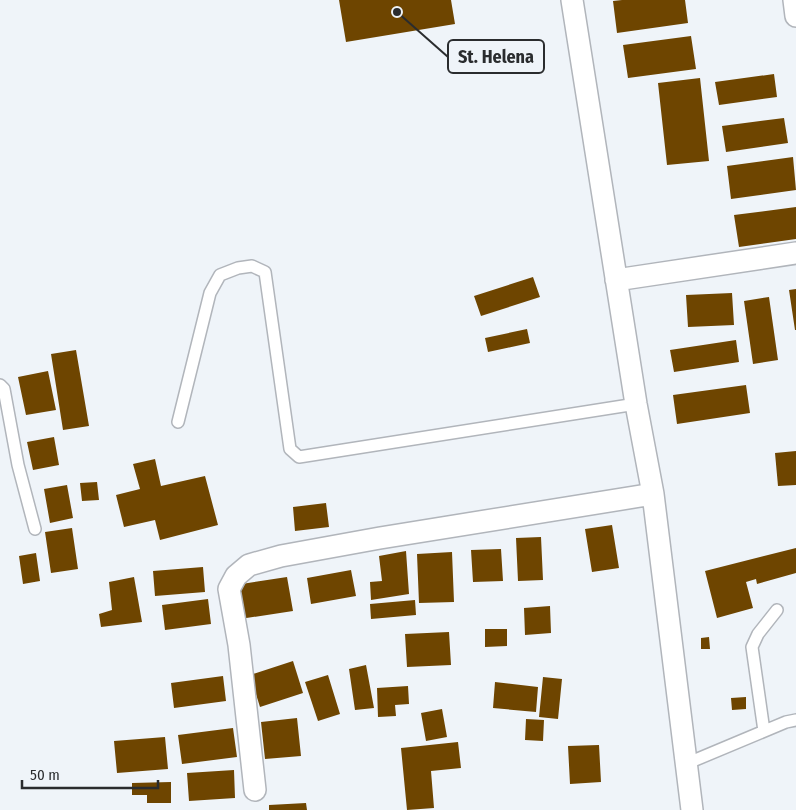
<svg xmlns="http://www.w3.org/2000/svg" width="796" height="810" viewBox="0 0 796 810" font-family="'Fira Sans Condensed',sans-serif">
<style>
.building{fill:#6e4500}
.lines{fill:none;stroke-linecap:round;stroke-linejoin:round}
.lane-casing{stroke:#b1b5bb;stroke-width:14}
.street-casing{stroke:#b1b5bb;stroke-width:24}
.lane{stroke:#fff;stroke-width:11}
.street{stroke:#fff;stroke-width:21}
.leader{fill:none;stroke:#2a2c2e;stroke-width:2}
.callout-dot{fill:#2a2c2e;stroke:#eff4f9;stroke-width:2}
.callout{fill:#eff4f9;stroke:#2a2c2e;stroke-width:2}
.callout-label{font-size:18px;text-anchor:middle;font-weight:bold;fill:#2a2c2e}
</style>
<rect width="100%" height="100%" fill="#eff4f9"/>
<path class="building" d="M339,0H451L455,24L346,42Z
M622,0H685L688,23L617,33L613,1Z
M691,36L696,69L628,78L623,45Z
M774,74L777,97L719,105L715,82Z
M700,78L709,161L667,165L658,83Z
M784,118L788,143L726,152L722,126Z
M793,157L796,190L731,199L727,166Z
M796,207V239L739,247L734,215Z
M533,277L540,297L481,316L474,296Z
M796,289V330H795L789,290Z
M732,293L734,325L688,327L686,295Z
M769,297L778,360L753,364L744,301Z
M527,329L530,343L488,352L485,338Z
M736,340L739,362L674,372L670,350Z
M76,350L89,426L63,430L51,354Z
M48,371L56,410L26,415L18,377Z
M746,385L750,413L677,424L673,395Z
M54,437L59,465L33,470L27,442Z
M796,451V485L778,486L775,453Z
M155,459L161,486L205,476L218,525L160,540L155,520L124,527L116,495L140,489L133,464Z
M97,482L99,500L82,501L80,483Z
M67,485L73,518L50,523L44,489Z
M326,503L329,527L295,531L293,507Z
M612,525L619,568L592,572L585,529Z
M72,528L78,569L51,573L45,532Z
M541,537L543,580L518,581L516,538Z
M796,548V573L757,584L756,579L746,582L753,608L717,618L705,571Z
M501,549L503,581L473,582L471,550Z
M406,551L409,594L371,600L370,582L382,581L379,556Z
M452,552L454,602L419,603L417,554Z
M36,553L40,581L23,584L19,556Z
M203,567L205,592L155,596L153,571Z
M351,570L356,596L311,604L307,578Z
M134,577L142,622L101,627L99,614L112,610L109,582Z
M287,577L293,611L240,619L235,585Z
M208,599L211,624L165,630L162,605Z
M415,600L416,615L371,619L370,604Z
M550,606L551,633L525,635L524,608Z
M485,629H507V646L485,647Z
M449,632L451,665L407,667L405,634Z
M709,637L710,649H701V638Z
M293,661L303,693L260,707L250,675Z
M366,665L374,708L355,710L349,669Z
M328,675L340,714L318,721L305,682Z
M223,676L226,701L174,708L171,683Z
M543,677L562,679L558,719L539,717Z
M495,682L538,687L536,712L493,708Z
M408,686L409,704L395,705L396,716L378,717L377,688Z
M746,697V709L732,710L731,698Z
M442,709L447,737L426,741L421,713Z
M297,718L301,756L265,759L261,722Z
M526,719L544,720L543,741L525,740Z
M233,728L237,757L182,764L178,735Z
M165,737L168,769L117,773L114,741Z
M458,742L461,768L431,771L434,808L407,810L401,748Z
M599,745L601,782L570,784L568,746Z
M234,770L235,798L189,801L187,773Z
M171,782V803H147V795H132V783Z
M306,803L307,810H269V805Z"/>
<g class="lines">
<defs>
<path id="lane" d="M0,385L4,389L18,465L35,529
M178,422L210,293L220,275L238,268L252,266L265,272L290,449L299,457L636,404
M764,731L752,647L758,634L777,610
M688,763L786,722L796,720"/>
<path id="street" d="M572,0L636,404L653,494L692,810
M794,0L796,16
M616,280L796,253
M255,790L239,645L229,589L236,576L249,565L281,556L380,538L653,494"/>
</defs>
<use href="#lane" class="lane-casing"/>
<use href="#street" class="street-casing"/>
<use href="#lane" class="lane"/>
<use href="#street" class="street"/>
</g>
<path class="leader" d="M397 12L448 57"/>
<circle class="callout-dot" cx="397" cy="12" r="5"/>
<rect class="callout" x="448" y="40" width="96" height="33" rx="5"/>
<g class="callout-label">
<text x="496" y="63">St. Helena</text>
</g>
<path d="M22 780v8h136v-8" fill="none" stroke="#2a2c2e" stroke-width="2.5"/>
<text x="30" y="780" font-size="15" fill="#2a2c2e" stroke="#eff4f9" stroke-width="4" paint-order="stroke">50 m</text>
</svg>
